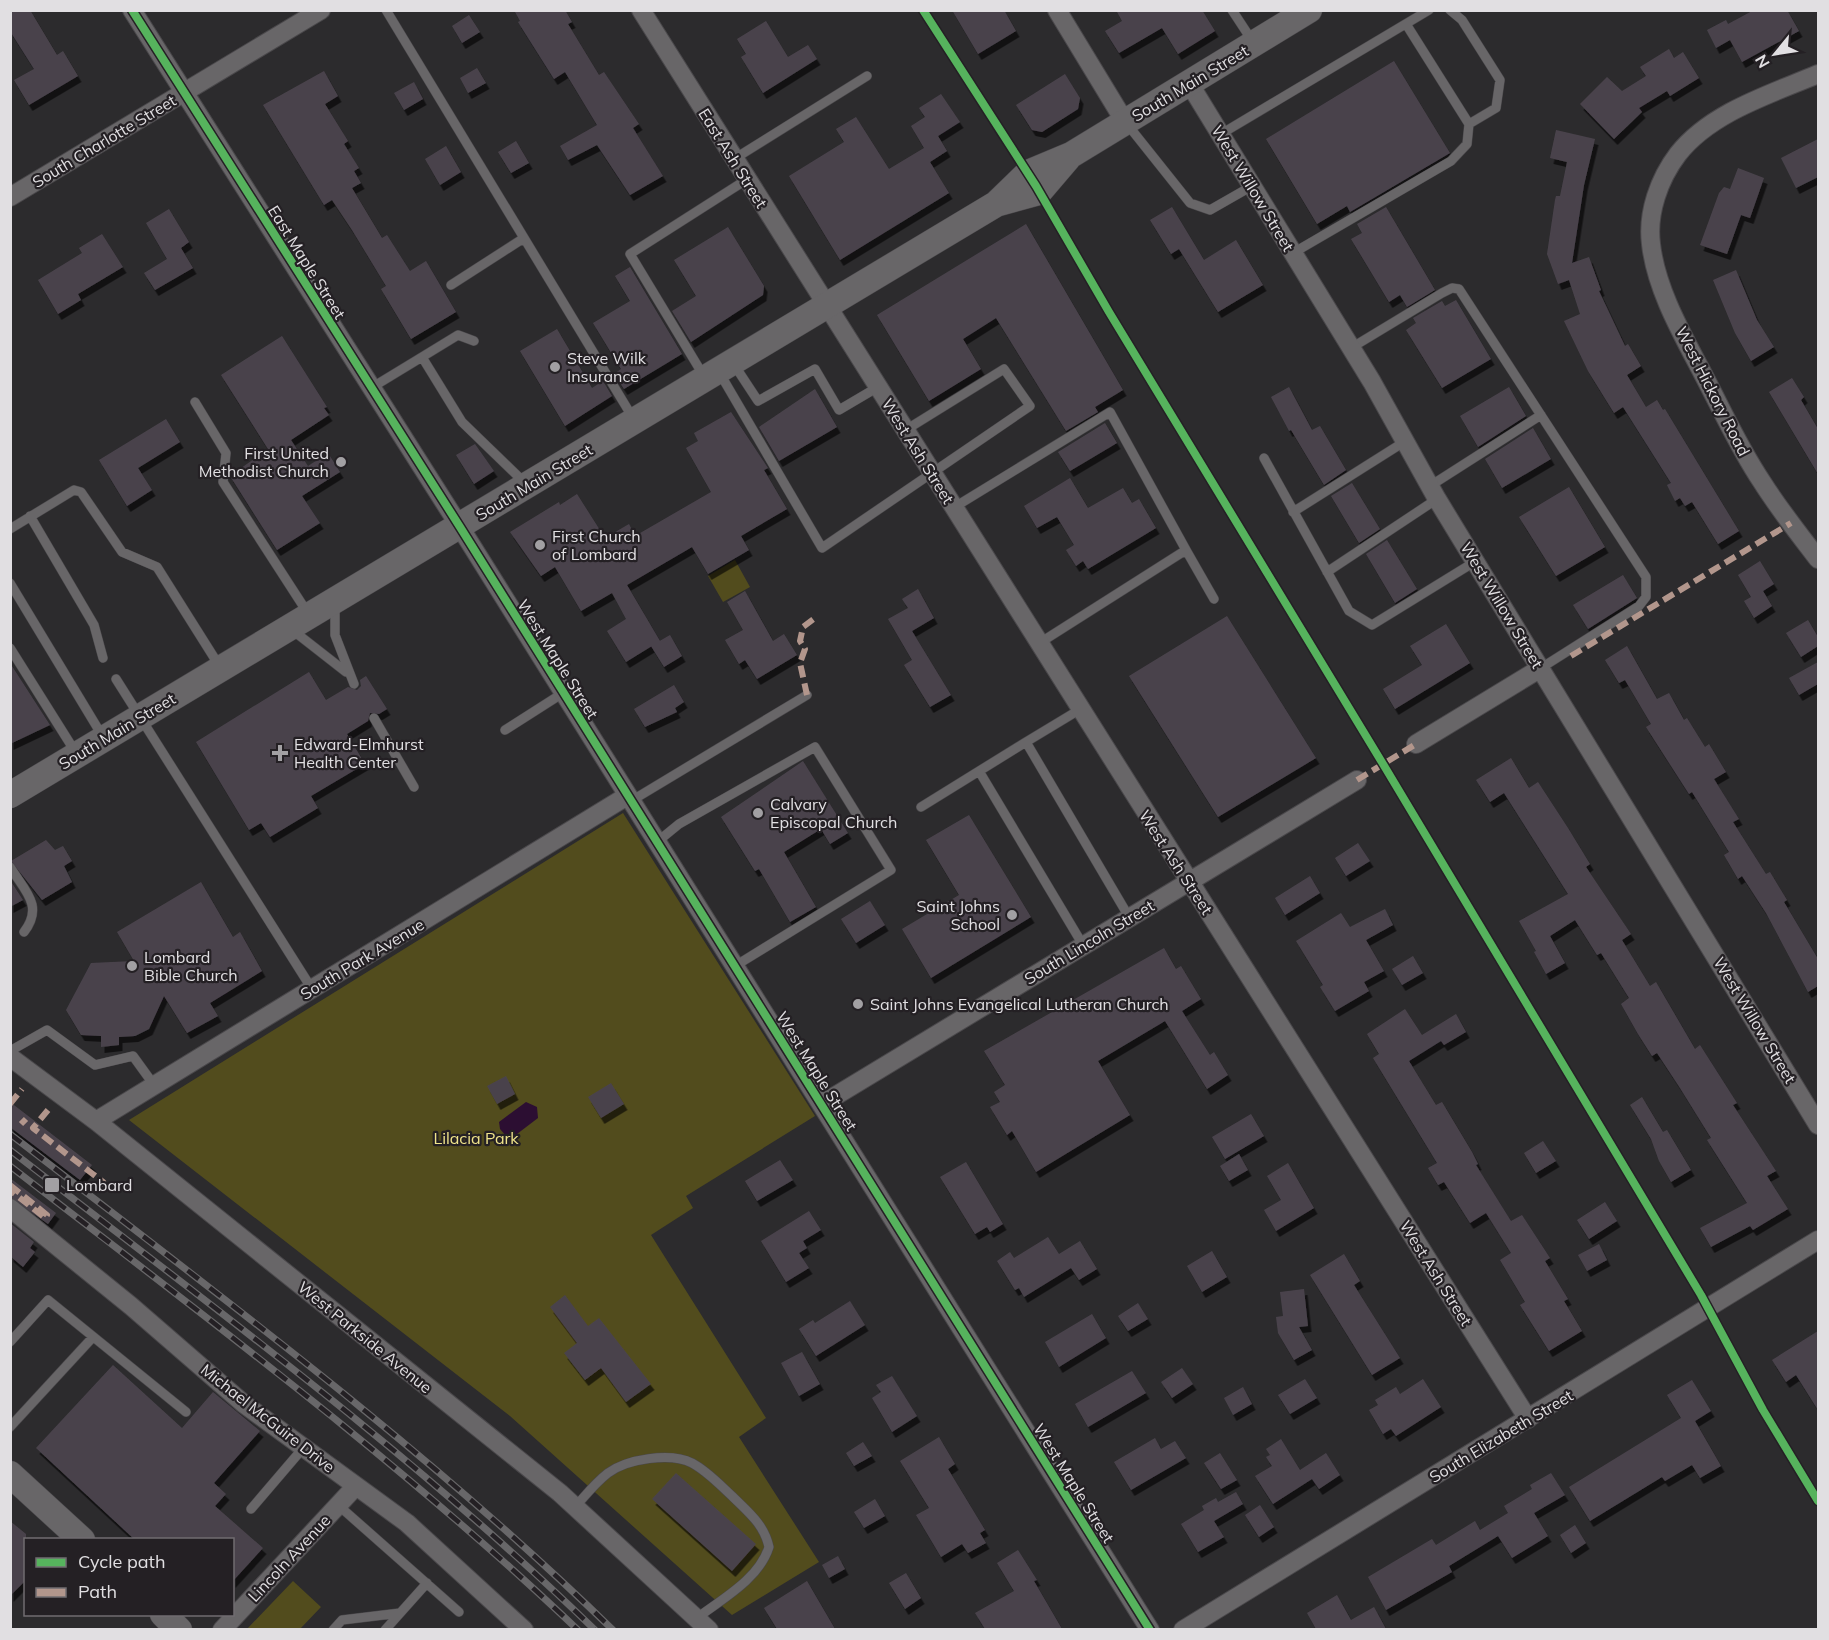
<svg xmlns="http://www.w3.org/2000/svg" width="1829" height="1640" viewBox="0 0 1829 1640" font-family="Mulish,sans-serif">
<style>
.green{fill:#524c1d}
.water{fill:#2c0e32}
.building{fill:#4a434c;filter:url(#shadow)}
.lines{fill:none;stroke-linecap:round;stroke-linejoin:round}
.lane-casing{stroke:#4a484b;stroke-width:10}
.street-casing{stroke:#4a484b;stroke-width:20}
.secondary-casing{stroke:#4a484b;stroke-width:27}
.lane{stroke:#686668;stroke-width:9}
.street{stroke:#686668;stroke-width:18}
.secondary{stroke:#686668;stroke-width:26}
.rail-casing{stroke:#686769;stroke-width:7}
.rail{stroke:#242024;stroke-width:4.5;stroke-dasharray:14;stroke-linecap:butt}
.quiet{stroke:#b2968c;stroke-width:6;stroke-dasharray:12 6;stroke-linecap:butt}
.cycleway-casing{stroke:#242024;stroke-width:11}
.cycleway{stroke:#56b35d;stroke-width:8}
.poi-dot{fill:#a2a0a3;stroke:#242024;stroke-width:2}
.labels{text-anchor:middle;dominant-baseline:central;stroke-width:4.5;stroke-linejoin:round;paint-order:stroke}
.street-label{font-size:16px;fill:#e1dfe2;stroke:#242024}
.poi-label{font-size:16px;fill:#e1dfe2;stroke:#242024;text-anchor:start}
.park-label{font-size:16px;fill:#f0e48b;stroke:#242024}
</style>
<defs>
<filter id="shadow"><feDropShadow dx="3.5" dy="6" stdDeviation="0" flood-color="#0009"/></filter>
</defs>
<rect width="100%" height="100%" fill="#2c2b2d"/>
<path class="green" d="M735,560L750,587L723,602L708,576Z
M623,813L815,1116L686,1196L693,1208L651,1235L766,1418L739,1437L819,1562L732,1615L510,1416L129,1120Z
M293,1581L321,1607L300,1629H247Z"/>
<path class="water" d="M526,1102L537,1107L538,1118L517,1134L506,1136L500,1129L499,1122Z"/>
<path class="building" d="M10,10H30L57,55L63,51L78,76L29,105L14,80L34,69L10,31Z
M514,10H565L572,22L568,24L599,75L604,72L639,124L633,128L663,176L630,195L597,145L568,160L560,146L597,125L565,72L554,79L518,22L520,21Z
M952,10H1004L1016,31L978,54Z
M1116,10H1202L1215,31L1178,54L1162,28L1119,53L1105,31L1122,21Z
M1754,10H1787L1799,31L1742,62L1730,40L1716,48L1707,30L1726,20L1728,24Z
M469,15L480,32L462,43L452,26Z
M766,21L788,57L808,45L817,59L763,93L741,57L746,54L737,39Z
M1669,49L1674,58L1683,52L1699,78L1670,96L1667,91L1639,108L1642,112L1614,139L1580,104L1607,77L1622,91L1646,76L1640,67Z
M1394,61L1450,153L1350,212L1347,206L1317,224L1266,139Z
M477,68L486,83L468,93L460,78Z
M324,71L338,96L325,104L348,141L344,144L359,168L354,171L361,183L352,188L382,238L387,235L410,271L426,261L456,312L411,339L381,289L386,286L352,230L332,200L324,205L263,105Z
M1065,74L1080,98L1078,109L1042,132L1032,130L1016,105Z
M414,82L423,99L404,110L394,93Z
M941,94L960,122L938,136L947,151L930,162L949,193L840,260L789,176L844,142L836,129L856,117L889,169L924,148L911,126L925,117L919,108Z
M1556,130L1595,139L1584,185L1572,263L1589,257L1601,290L1599,291L1625,346L1628,344L1641,366L1627,375L1646,407L1657,400L1663,410L1665,409L1739,531L1718,544L1692,502L1685,506L1680,498L1675,501L1667,485L1671,483L1623,407L1614,413L1588,371L1564,321L1580,314L1569,280L1558,284L1547,254L1555,200L1556,196H1560L1567,162L1550,158Z
M1818,139V177L1796,188L1781,158Z
M516,141L529,163L511,173L498,152Z
M446,146L461,172L440,185L425,159Z
M1738,168L1764,178L1750,218L1741,215L1727,254L1700,245L1719,193L1724,187L1730,189Z
M1172,207L1204,260L1236,240L1263,285L1218,312L1179,249L1171,254L1150,220Z
M1386,207L1435,290L1407,307L1400,295L1389,302L1351,239L1362,233L1357,224Z
M169,209L189,242L181,248L193,268L155,290L144,273L167,259L146,223Z
M1026,224L1123,390L1095,407L1098,412L1066,431L996,318L963,339L981,369L929,401L877,315Z
M728,227L764,286L763,295L691,342L672,311L696,296L674,260Z
M102,234L123,267L78,294L81,300L58,314L38,280L82,253L79,248Z
M630,267L682,354L624,389L614,374L621,369L593,323L630,301L615,276Z
M1736,270L1757,320L1774,347L1751,361L1735,333L1713,280Z
M1456,300L1491,359L1442,388L1406,330L1416,323L1413,318L1442,301L1445,306Z
M557,329L592,388L603,381L612,396L565,426L520,351Z
M282,336L327,407L324,408L329,415L291,440L308,466L328,453L340,472L302,496L320,523L277,550L230,476L268,449L221,375Z
M1792,378L1804,397L1801,400L1818,429V474L1769,392Z
M1289,387L1312,430L1320,426L1346,470L1324,485L1291,430L1289,431L1271,397Z
M1509,387L1526,416L1478,447L1460,416Z
M815,389L837,427L779,461L759,427Z
M731,412L768,468L764,470L787,509L741,536L749,550L708,574L692,547L627,585L660,641L626,662L607,631L626,619L612,593L581,611L555,567L541,576L510,532L559,502L560,505L577,494L605,538L629,524L635,536L711,492L686,448L698,441L694,433Z
M166,419L180,442L138,468L152,490L127,506L99,460Z
M1105,423L1117,443L1070,471L1058,452Z
M1533,428L1551,459L1502,488L1485,459Z
M475,444L494,471L474,484L456,455Z
M1070,478L1088,508L1123,488L1132,503L1139,499L1156,528L1088,569L1083,561L1076,566L1066,550L1074,545L1057,517L1037,528L1024,506Z
M1352,483L1380,529L1359,543L1331,496Z
M1569,487L1605,547L1556,576L1519,517Z
M1387,540L1417,589L1395,603L1366,554Z
M1760,561L1774,584L1763,591L1772,606L1754,618L1744,601L1751,597L1738,575Z
M1623,575L1637,598L1588,629L1573,605Z
M918,589L934,618L912,631L951,695L930,707L904,665L912,660L888,619L908,608L902,599Z
M745,591L773,641L784,634L797,655L757,679L745,660L739,664L725,640L743,630L727,602Z
M1227,616L1316,758L1218,817L1129,676Z
M1808,620L1818,637V646L1801,657L1786,633Z
M1446,624L1470,663L1395,709L1383,689L1422,665L1410,646Z
M670,635L682,656L664,667L651,646Z
M1627,646L1657,699L1669,693L1684,720L1687,718L1705,747L1709,744L1726,772L1714,779L1739,819L1733,822L1766,874L1770,872L1787,900L1784,902L1818,959V986L1808,992L1766,913L1742,876L1738,879L1724,855L1729,852L1692,792L1689,794L1646,727L1651,724L1625,680L1619,683L1605,660Z
M1818,662V684L1799,695L1789,678Z
M10,663L50,725L10,744Z
M309,672L326,700L348,687L357,690L361,686L360,680L366,676L387,709L379,714L370,713L368,721L347,734L365,764L311,796L318,808L270,837L261,823L249,830L196,742Z
M674,685L684,702L675,708L677,712L645,727L634,709Z
M1511,758L1529,788L1538,782L1568,828L1590,864L1586,867L1631,934L1622,940L1650,986L1656,982L1695,1049L1700,1045L1737,1103L1733,1105L1776,1171L1767,1176L1788,1209L1753,1230L1750,1226L1711,1247L1700,1228L1747,1203L1707,1140L1711,1138L1680,1088L1657,1053L1652,1056L1638,1034L1621,1004L1629,998L1601,953L1597,955L1575,920L1550,936L1565,963L1546,974L1534,952L1536,951L1519,921L1568,894L1504,793L1490,802L1476,780Z
M803,761L848,833L830,844L821,829L784,852L816,907L790,922L759,869L755,871L721,817Z
M969,815L1031,917L931,978L902,929L959,895L926,840Z
M46,840L55,850L63,846L72,861L64,866L72,882L42,900L11,861Z
M1358,843L1370,861L1346,876L1335,858Z
M1310,876L1320,893L1285,915L1275,898Z
M10,880L23,900L10,907Z
M201,882L233,937L240,932L262,971L210,1003L218,1016L187,1033L164,996L149,1029L135,1036L119,1037V1045L101,1047V1036L81,1035L66,1010L91,963L134,961L117,932Z
M870,901L885,925L856,943L841,919Z
M1385,909L1393,925L1366,940L1384,971L1364,982L1369,991L1335,1011L1320,987L1323,985L1296,941L1341,913L1350,927Z
M1164,948L1176,969L1181,966L1201,999L1182,1011L1210,1055L1214,1052L1228,1075L1207,1089L1165,1021L1098,1061L1130,1115L1036,1172L1012,1131L1007,1135L990,1107L1000,1102L994,1092L1005,1085L984,1051Z
M1413,956L1423,973L1402,985L1392,969Z
M1405,1009L1422,1035L1456,1014L1466,1032L1444,1045L1441,1041L1409,1061L1436,1105L1442,1102L1472,1152L1478,1164L1476,1165L1511,1221L1522,1215L1550,1258L1545,1261L1568,1299L1564,1301L1582,1331L1549,1351L1520,1305L1525,1302L1500,1260L1511,1253L1486,1213L1470,1223L1444,1182L1438,1185L1428,1168L1437,1163L1373,1058L1379,1054L1367,1034Z
M506,1076L515,1094L497,1104L487,1086Z
M611,1083L624,1104L601,1118L588,1097Z
M1642,1097L1663,1132L1667,1130L1691,1170L1671,1182L1659,1161L1651,1139L1630,1105Z
M10,1102L92,1165L80,1180L10,1127Z
M1251,1114L1264,1136L1225,1159L1212,1137Z
M1543,1141L1556,1161L1536,1173L1524,1153Z
M1239,1154L1248,1170L1229,1181L1220,1166Z
M780,1160L793,1180L757,1201L745,1181Z
M966,1162L1003,1224L990,1232L987,1227L975,1234L940,1177Z
M1288,1163L1314,1208L1276,1231L1264,1210L1281,1200L1267,1176Z
M10,1178L56,1213L48,1224L10,1197Z
M1605,1202L1617,1221L1589,1239L1577,1220Z
M809,1211L821,1230L803,1241L807,1248L799,1253L809,1268L786,1282L761,1241Z
M10,1223L34,1242L30,1248L35,1252L23,1267L10,1256Z
M1048,1237L1059,1254L1080,1241L1097,1269L1079,1280L1071,1268L1024,1297L1019,1288L1015,1290L997,1261L1010,1252L1014,1258Z
M1599,1244L1607,1260L1587,1271L1578,1255Z
M1212,1251L1227,1277L1202,1292L1187,1266Z
M1344,1254L1360,1281L1354,1285L1400,1358L1372,1375L1310,1275Z
M1304,1289L1308,1326L1299,1327L1312,1350L1294,1360L1278,1333L1276,1317L1283,1316L1280,1292Z
M565,1295L588,1326L599,1318L651,1384L626,1402L601,1368L585,1380L564,1353L577,1343L550,1307Z
M850,1301L865,1325L816,1356L799,1329L813,1320L815,1323Z
M1138,1303L1148,1319L1128,1331L1118,1316Z
M1092,1314L1106,1338L1059,1367L1045,1342Z
M1818,1331V1410L1796,1375L1786,1382L1772,1360Z
M802,1352L820,1384L799,1396L781,1363Z
M113,1365L182,1428L213,1392L260,1431L214,1483L226,1494L215,1506L263,1548L232,1582V1539H134L36,1448Z
M1182,1368L1193,1384L1172,1398L1161,1382Z
M1132,1371L1146,1393L1088,1427L1075,1404Z
M892,1376L917,1416L892,1432L872,1398L881,1392L876,1385Z
M1305,1379L1317,1398L1290,1414L1278,1395Z
M1423,1379L1441,1407L1396,1436L1391,1429L1383,1434L1369,1410L1378,1405L1375,1400L1396,1387L1400,1394Z
M1692,1380L1711,1411L1695,1421L1721,1466L1700,1478L1692,1465L1665,1481L1662,1477L1590,1521L1569,1487L1681,1418L1667,1395Z
M1243,1387L1252,1404L1233,1415L1224,1398Z
M939,1437L955,1464L948,1469L985,1530L980,1533L986,1543L968,1553L962,1544L941,1557L916,1515L929,1508L900,1461Z
M1155,1438L1161,1449L1175,1441L1186,1458L1131,1490L1114,1462Z
M1281,1439L1300,1470L1326,1453L1340,1475L1319,1489L1312,1479L1273,1504L1255,1476L1272,1466L1266,1457L1270,1455L1266,1449Z
M863,1442L872,1456L854,1466L846,1453Z
M1220,1453L1237,1480L1221,1489L1204,1463Z
M676,1473L756,1544L732,1571L652,1499Z
M1551,1473L1565,1495L1534,1513L1548,1536L1512,1558L1498,1536L1449,1566L1452,1572L1386,1610L1368,1577L1432,1539L1436,1545L1475,1521L1480,1530L1508,1513L1504,1506L1532,1489L1530,1485Z
M1236,1492L1243,1504L1214,1521L1224,1537L1198,1552L1181,1524L1204,1510L1202,1506L1216,1498L1218,1502Z
M875,1499L885,1516L864,1528L854,1512Z
M1260,1505L1274,1527L1259,1537L1245,1515Z
M10,1521L26,1534V1580L10,1596Z
M1575,1525L1586,1543L1571,1553L1560,1535Z
M1018,1550L1037,1580L1034,1581L1062,1629H985L975,1613L1014,1591L997,1563Z
M838,1556L845,1569L829,1578L822,1565Z
M906,1573L921,1598L905,1609L889,1583Z
M807,1581L835,1629H777L764,1608Z
M1337,1595L1351,1620L1374,1607L1386,1629H1316L1307,1613Z"/>
<g class="lines">
<defs>
<path id="lane" d="M386,10L633,418
M1232,10L1253,42
M1450,10L1462,20L1500,80L1496,108L1469,124
M1127,124L1190,203L1210,210L1252,186
M1221,134L1429,10
M734,159L867,76
M1293,253L1451,161L1467,144L1469,124L1406,24
M451,285L524,238
M1351,348L1442,293L1452,288L1459,289L1646,577V597L1639,606L1541,668
M422,357L458,335L474,341
M733,363L758,401L815,369L839,410L878,387
M719,372L822,548L1030,406L1004,369L904,431
M705,378L630,254L746,180
M371,388L422,357L462,422L526,484
M195,402L226,453L223,482L309,615
M1264,458L1349,611L1372,625L1476,561
M1430,486L1541,415
M953,508L1110,412L1186,550
M1293,512L1404,442
M30,516L94,625L103,658
M10,529L74,490L81,492L122,552L157,567L220,667
M1327,572L1437,499
M10,583L103,737
M335,603V635L354,684
M291,629L346,672
M1038,644L1186,550L1214,599
M10,648L76,753
M116,679L312,989
M374,718L414,787
M505,730L563,693
M1026,742L1079,710
M979,771L1083,945
M631,801L807,695
M921,807L1026,742L1129,917
M657,842L679,824L815,747L891,870L735,966
M10,867C25,891 44,906 24,932
M10,1051L47,1030L95,1065L133,1056L154,1085
M10,1342L48,1300L186,1412
M10,1427L93,1337
M338,1505L459,1612
M575,1507C585,1496 595,1483 608,1473C627,1459 670,1452 692,1463C707,1471 719,1484 732,1496C748,1512 764,1524 769,1547C759,1579 722,1599 697,1618
M251,1509L304,1447
M333,1630L342,1620L400,1613
M385,1630L427,1583"/>
<path id="street" d="M132,10L460,527L1150,1630
M641,10L1528,1419
M1057,10L1125,122
M1818,74C1771,94 1711,112 1678,154C1659,179 1647,213 1651,244C1656,289 1682,334 1703,374C1722,410 1739,448 1762,482C1779,509 1799,534 1818,559
M1189,83L1372,382L1437,499L1818,1125
M10,197L321,10
M1416,744L1541,668
M10,1057L96,1121L560,1493L709,1630
M822,1104L1357,780
M96,1121L627,796
M10,1208L131,1306L244,1404L407,1523L524,1630
M222,1630L355,1487
M1183,1630L1818,1240"/>
<path id="secondary" d="M999,203L1039,192L1068,158
M10,795L996,204L1028,173L1071,155L1309,10
M10,1474L82,1540
M163,1614L179,1630"/>
</defs>
<use href="#lane" class="lane-casing"/>
<use href="#street" class="street-casing"/>
<use href="#secondary" class="secondary-casing"/>
<use href="#lane" class="lane"/>
<use href="#street" class="street"/>
<use href="#secondary" class="secondary"/>
<defs>
<path id="rail" d="M10,1134C216,1293 426,1448 613,1630
M10,1150C210,1305 414,1454 595,1630
M10,1166C204,1316 400,1461 578,1630"/>
</defs>
<use href="#rail" class="rail-casing"/>
<use href="#rail" class="rail"/>
<path class="quiet" d="M1571,656L1791,523
M807,695L800,663L805,649L800,641L803,627L815,618
M1357,780L1416,744
M10,1104L22,1089
M48,1110L33,1128L103,1182L100,1185
M21,1124L26,1119
M10,1185L47,1215L45,1218L10,1190"/>
<defs>
<path id="cycleway" d="M132,10L460,527L1150,1630
M923,10L1036,186L1109,312L1383,764L1701,1295L1763,1410L1818,1501"/>
</defs>
<use href="#cycleway" class="cycleway-casing"/>
<use href="#cycleway" class="cycleway"/>
</g>
<g class="poi-dot">
<circle cx="555" cy="367" r="6"/>
<circle cx="341" cy="462" r="6"/>
<circle cx="540" cy="545" r="6"/>
<path d="M277 744h6v6h6v6h-6v6h-6v-6h-6v-6h6z"/>
<circle cx="758" cy="813" r="6"/>
<circle cx="1012" cy="915" r="6"/>
<circle cx="132" cy="966" r="6"/>
<circle cx="858" cy="1004" r="6"/>
<rect x="44" y="1177" width="16" height="16" rx="3"/>
</g>
<g class="labels">
<g class="street-label">
<text transform="translate(1190 83) rotate(-31)">South Main Street</text>
<text transform="translate(104 141) rotate(-31)">South Charlotte Street</text>
<text transform="translate(733 158) rotate(58)">East Ash Street</text>
<text transform="translate(1253 188) rotate(59)">West Willow Street</text>
<text transform="translate(307 262) rotate(58)">East Maple Street</text>
<text transform="translate(1713 391) rotate(63)">West Hickory Road</text>
<text transform="translate(918 451) rotate(58)">West Ash Street</text>
<text transform="translate(534 482) rotate(-31)">South Main Street</text>
<text transform="translate(1502 605) rotate(59)">West Willow Street</text>
<text transform="translate(558 659) rotate(58)">West Maple Street</text>
<text transform="translate(117 731) rotate(-31)">South Main Street</text>
<text transform="translate(1176 862) rotate(57)">West Ash Street</text>
<text transform="translate(1089 942) rotate(-31)">South Lincoln Street</text>
<text transform="translate(362 959) rotate(-31)">South Park Avenue</text>
<text transform="translate(1755 1020) rotate(59)">West Willow Street</text>
<text transform="translate(817 1071) rotate(58)">West Maple Street</text>
<text transform="translate(1436 1273) rotate(58)">West Ash Street</text>
<text transform="translate(365 1337) rotate(39)">West Parkside Avenue</text>
<text transform="translate(268 1418) rotate(38)">Michael McGuire Drive</text>
<text transform="translate(1501 1436) rotate(-31)">South Elizabeth Street</text>
<text transform="translate(1074 1483) rotate(58)">West Maple Street</text>
<text transform="translate(289 1558) rotate(-47)">Lincoln Avenue</text>
</g>
<g class="poi-label">
<text x="567" y="358">Steve Wilk<tspan x="567" dy="18">Insurance</tspan></text>
<text x="329" y="453" text-anchor="end">First United<tspan x="329" dy="18">Methodist Church</tspan></text>
<text x="552" y="536">First Church<tspan x="552" dy="18">of Lombard</tspan></text>
<text x="294" y="744">Edward-Elmhurst<tspan x="294" dy="18">Health Center</tspan></text>
<text x="770" y="804">Calvary<tspan x="770" dy="18">Episcopal Church</tspan></text>
<text x="1000" y="906" text-anchor="end">Saint Johns<tspan x="1000" dy="18">School</tspan></text>
<text x="144" y="957">Lombard<tspan x="144" dy="18">Bible Church</tspan></text>
<text x="870" y="1004">Saint Johns Evangelical Lutheran Church</text>
<text x="66" y="1185">Lombard</text>
</g>
<g class="park-label">
<text x="476" y="1138">Lilacia Park</text>
</g>
</g>
<rect width="1829" height="1640" fill="none" stroke="#e1dfe2" stroke-width="24"/>
<rect x="24" y="1538" width="210" height="78" fill="#242024" stroke="#706c70" stroke-width="1.5"/>
<rect x="36" y="1558" width="30" height="9" fill="#56b35d" stroke="#706c70" stroke-width="1.5"/>
<text x="78" y="1568" font-size="18" fill="#e1dfe2">Cycle path</text>
<rect x="36" y="1588" width="30" height="9" fill="#b2968c" stroke="#706c70" stroke-width="1.5"/>
<text x="78" y="1598" font-size="18" fill="#e1dfe2">Path</text>
<g transform="translate(1775 54) rotate(240)" stroke="#242024" stroke-width="4.5" paint-order="stroke">
<path d="M0-4.5L10 22L0 15L-10 22Z" fill="#e1dfe2"/>
<text y="-9" font-size="16" font-weight="bold" text-anchor="middle" fill="#e1dfe2">N</text>
</g>
</svg>
